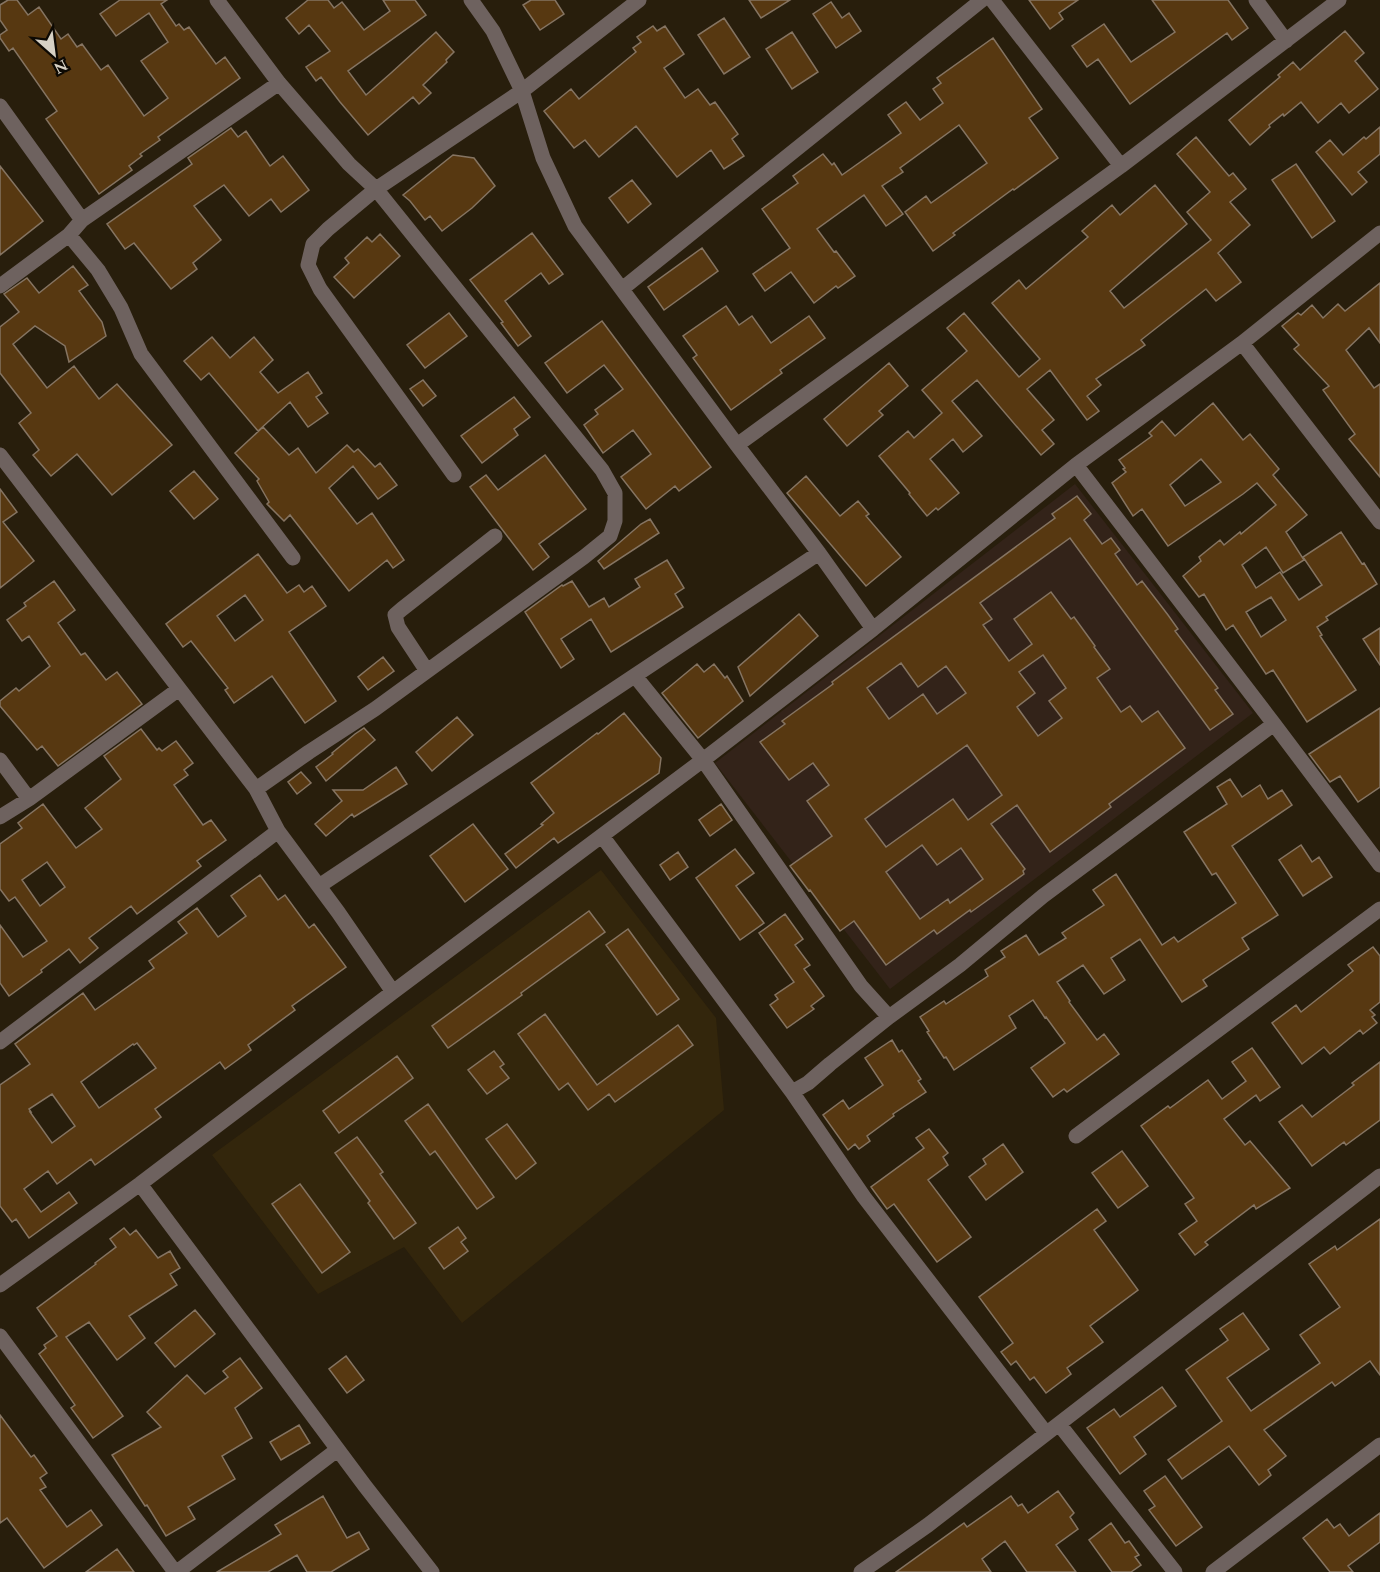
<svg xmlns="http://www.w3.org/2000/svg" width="1380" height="1572" viewBox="0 0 1380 1572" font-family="Spectral,serif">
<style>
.commercial{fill:#332319}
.built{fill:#33260c}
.building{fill:#573811;stroke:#857462;stroke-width:1.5;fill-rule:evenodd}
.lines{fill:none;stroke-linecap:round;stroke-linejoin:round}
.minor{stroke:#6e625f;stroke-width:15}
</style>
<rect width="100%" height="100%" fill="#281e0c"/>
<path class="commercial" d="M1075,484L1253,713L890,989L715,763Z"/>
<path class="built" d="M601,870L716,1018L724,1110L462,1323L404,1247L318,1294L212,1155Z"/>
<path class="building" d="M8,0H17L28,15L39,7L61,39L68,34L77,47L82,44L101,70L108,65L144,116L168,98L141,61L168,42L149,13L116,36L100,14L120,0H167L161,4L176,26L179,24L184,30L189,27L216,64L225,57L240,78L158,137L160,140L140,154L142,156L129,166L132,170L99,194L46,119L57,111L13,48L9,51L0,38V35L7,30L0,20V5Z
M308,0H328L334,8L342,2L364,30L390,11L383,0H415L426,15L348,71L366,95L391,73L436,32L454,52L446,60L447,62L423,85L431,93L419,104L413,97L368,135L340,102L321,77L316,81L306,67L330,51L309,25L299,34L286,18Z
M531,0H555L564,14L540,30L523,5Z
M749,0H790L761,18Z
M1029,0H1078L1059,13L1063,19L1050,29Z
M1152,0H1228L1248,28L1232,40L1227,33L1130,104L1098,59L1087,67L1072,46L1104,24L1131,62L1175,32Z
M831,2L842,18L849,13L861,31L836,48L813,14Z
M724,18L750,57L724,74L698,35Z
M653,26L657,31L665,26L684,54L664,68L685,98L698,89L710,105L715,102L738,134L732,139L744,156L724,169L711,150L677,177L636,126L599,157L585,140L574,148L544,111L571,89L579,99L636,52L633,48L641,42L637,37Z
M1345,31L1364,53L1355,61L1378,89L1349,113L1341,103L1318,123L1301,102L1284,116L1283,114L1269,125L1270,127L1250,145L1229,120L1280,77L1278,75L1293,62L1300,70Z
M792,32L818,72L792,89L766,49Z
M993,38L1042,109L1029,118L1058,158L1014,190L1013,189L953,233L955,235L933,251L905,212L926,196L931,203L987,163L959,125L900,168L903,172L882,186L903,214L886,226L864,195L817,229L834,252L836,251L855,276L838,288L836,286L814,303L791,272L765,291L753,274L790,248L762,209L798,183L793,176L823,154L832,165L834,163L842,175L901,133L888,115L906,102L920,120L943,103L933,89L941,83L937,78Z
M1380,127V154L1358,172L1367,182L1352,195L1316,152L1330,140L1343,155L1364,137L1366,139Z
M231,128L238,137L246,131L270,166L283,156L309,190L281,212L271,199L249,216L224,185L194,206L221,240L193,263L197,269L171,289L134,243L125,249L107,224L192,164L188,158Z
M1196,137L1229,176L1233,173L1246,189L1230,202L1250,225L1218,253L1241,282L1216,301L1206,289L1141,340L1145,345L1096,379L1101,385L1087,396L1099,411L1087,420L1050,370L1027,389L1054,420L1042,430L1054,444L1041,455L977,380L952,401L982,436L963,452L953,439L930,459L959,493L938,510L936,508L927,516L909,494L910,493L879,456L908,431L914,438L942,413L922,390L967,351L947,328L964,313L1019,377L1040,359L992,303L1019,280L1026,289L1088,237L1082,231L1112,205L1120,215L1155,185L1187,224L1110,291L1124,308L1211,240L1187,212L1210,192L1177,154Z
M453,155L474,158L495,186L472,208L442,231L430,216L425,220L410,201L403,195Z
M1296,164L1335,221L1312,238L1272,180Z
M0,166L43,221L0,255Z
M632,180L651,204L628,223L609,198Z
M532,233L563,274L549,284L541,273L505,301L531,336L518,346L501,323L503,322L470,280Z
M380,234L400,256L354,298L334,277L349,263L345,258L367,237L372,242Z
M702,248L718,271L664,310L648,287Z
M73,266L88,285L79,291L102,322L106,336L69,362L65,346L35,326L13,344L47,388L74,366L99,399L117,384L172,445L112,495L77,454L51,476L33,455L39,450L19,423L31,413L0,373V327L19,312L4,294L27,278L39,293Z
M1380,283V343L1369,328L1346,350L1374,388L1380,384V477L1349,439L1355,434L1323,390L1329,386L1294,349L1299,345L1282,326L1298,313L1301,315L1312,305L1323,318L1338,304L1345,311Z
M726,306L739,325L752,316L771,343L809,316L825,338L780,370L782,373L731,410L693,358L697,355L683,336Z
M449,313L467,336L425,368L407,345Z
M602,321L711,467L679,491L675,486L646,509L621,477L651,454L633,430L603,453L584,425L598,414L595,410L623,389L604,365L567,393L545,363Z
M212,337L230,358L254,337L273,360L260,372L278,393L308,372L322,393L316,397L328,413L308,427L290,402L258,431L209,373L201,380L184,361Z
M889,363L908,386L879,411L883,415L847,446L824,419Z
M423,380L436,396L423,406L410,389Z
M514,397L530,417L514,429L518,435L482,463L461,436Z
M1213,403L1243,440L1250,434L1279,469L1273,475L1307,515L1286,532L1304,560L1283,573L1266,547L1242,565L1256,588L1280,572L1299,600L1322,585L1303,557L1341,532L1362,564L1364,563L1377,584L1326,617L1328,620L1317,627L1322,635L1320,636L1356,690L1307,722L1273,670L1266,674L1233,625L1226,630L1204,594L1199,597L1183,576L1201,561L1199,557L1220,540L1224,545L1240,532L1241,534L1276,505L1257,483L1243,494L1168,546L1142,509L1133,516L1112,483L1126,472L1123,469L1125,468L1119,460L1152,436L1149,433L1162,421L1175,436ZM1201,459L1221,482L1185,506L1170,485ZM1271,597L1286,620L1261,637L1246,612Z
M263,427L289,455L298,448L316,473L347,445L354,452L358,449L375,467L380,463L397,485L378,499L353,466L329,488L357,524L372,513L404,560L393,568L387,560L349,591L290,515L284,521L267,504L269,502L257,481L259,479L235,453Z
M545,455L586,509L539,544L549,557L533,570L470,487L486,475L498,490Z
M194,471L218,499L194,519L170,491Z
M806,476L840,516L858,501L869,514L866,516L901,557L866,586L787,493Z
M0,489L17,512L3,522L34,561L0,588Z
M1077,496L1091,514L1084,520L1102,544L1111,538L1120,550L1115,554L1137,585L1142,581L1168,615L1178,629L1175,631L1218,688L1215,690L1233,714L1210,730L1070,538L980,603L992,619L983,625L1009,661L1032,644L1014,619L1051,592L1071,619L1074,617L1095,646L1094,647L1110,669L1097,678L1121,712L1130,706L1142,722L1158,711L1185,748L1109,804L1111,807L1050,852L1017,805L991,824L1025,869L1023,871L1024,874L971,912L970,910L937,934L934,930L886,965L854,921L840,931L810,890L809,891L790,866L832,836L807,801L829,785L813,763L789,780L760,742L785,724L782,721L833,684L832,682L1055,518L1052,514ZM1043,655L1066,688L1049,701L1062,718L1038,736L1017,707L1035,693L1019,672ZM901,663L918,687L946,666L966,693L937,714L923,694L889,719L867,688ZM967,745L1002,795L968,820L953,799L886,847L865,819ZM922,845L937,865L961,848L983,879L950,903L948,899L920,919L886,872Z
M650,519L659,533L604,569L598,561L641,524Z
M258,554L287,593L299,585L304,592L312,586L326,606L289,632L336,701L305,723L272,676L234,703L225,690L228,688L191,641L183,647L166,624ZM245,595L263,620L235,641L217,616Z
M667,560L684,588L675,594L683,607L611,652L591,619L561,639L574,659L561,668L525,612L562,585L563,586L572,581L589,607L604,598L609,607L640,587L635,579Z
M54,581L75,610L58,623L81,655L85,653L106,680L117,672L142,704L58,766L42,746L37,750L0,706V701L16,688L19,691L50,666L29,636L22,641L7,620L26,606L24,603Z
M799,614L818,636L750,696L738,667Z
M1380,628V665L1363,639Z
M383,657L394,671L368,690L358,677Z
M697,664L704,672L714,664L725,678L727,676L743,701L698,738L662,693Z
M1380,708V787L1358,802L1340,776L1330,782L1309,754Z
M624,713L661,758L659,773L558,843L554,838L516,868L505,854L543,825L541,824L554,813L531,783L580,746L597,733L598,734Z
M457,717L473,735L432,771L416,752Z
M364,728L375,740L326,781L316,767L333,754L332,753L355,734Z
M141,729L157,750L159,748L162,751L176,741L193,763L184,770L188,775L174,785L203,825L211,820L226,840L197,861L201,866L137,914L131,906L89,938L98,948L80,963L69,949L41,970L42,972L9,996L0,983V925L23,957L47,941L15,897L9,901L0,889V844L22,828L18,823L43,804L76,848L102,829L85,808L121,779L104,756ZM47,862L65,887L40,906L22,880Z
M396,767L407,784L354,817L352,814L326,836L315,824L342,801L333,790H363Z
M301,772L311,783L297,794L288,782Z
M1230,779L1242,797L1260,785L1268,799L1282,790L1292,805L1232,846L1278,915L1242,938L1249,949L1203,980L1207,986L1182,1002L1140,939L1111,958L1125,980L1104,994L1083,965L1057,982L1070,1001L1069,1002L1097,1040L1104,1034L1119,1054L1067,1092L1064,1089L1053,1097L1031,1068L1065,1043L1046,1017L1045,1018L1033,1000L1009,1016L1016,1028L954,1070L946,1057L944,1058L927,1032L929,1031L920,1017L944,1001L946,1004L988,976L985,970L1005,957L1001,951L1026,935L1039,955L1066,938L1062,933L1104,905L1093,890L1116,874L1162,945L1174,937L1178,942L1236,903L1216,873L1212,875L1184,832L1227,804L1217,787Z
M721,804L732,820L710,836L699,820Z
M473,824L508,869L465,902L430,856Z
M1301,845L1312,862L1319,857L1332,877L1303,896L1279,860Z
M735,849L754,873L736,886L764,923L740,940L696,878Z
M678,852L688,867L670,880L660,865Z
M260,875L278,900L285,895L309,928L314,924L346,967L292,1006L295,1010L248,1045L251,1050L225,1069L220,1062L155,1109L161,1117L95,1165L91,1159L57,1184L48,1171L24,1189L41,1212L69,1192L77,1203L29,1238L16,1219L12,1222L0,1206V1085L30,1064L15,1044L83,993L95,1010L154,968L149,961L187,933L178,922L197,908L218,937L246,916L231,896ZM137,1043L156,1068L99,1108L81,1082L133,1044L134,1045ZM52,1094L75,1126L52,1143L30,1112H31L29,1109Z
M589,911L605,932L521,993L522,995L448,1048L432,1026Z
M785,914L803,939L795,945L810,965L804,969L824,996L811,1006L814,1009L787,1028L770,1005L778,999L775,995L794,982L759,933Z
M628,929L679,999L657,1015L606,945Z
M1373,947L1380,956V1002L1370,1010L1375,1015L1372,1017L1377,1023L1363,1034L1360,1030L1330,1054L1324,1047L1302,1064L1272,1023L1296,1005L1301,1012L1353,971L1348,965Z
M545,1014L597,1085L678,1025L693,1045L615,1102L609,1094L588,1110L568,1083L559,1090L518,1034Z
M892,1040L899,1052L902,1050L921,1079L918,1081L926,1092L893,1114L894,1116L867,1136L870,1141L859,1149L855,1144L848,1150L823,1115L843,1100L849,1109L883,1085L865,1058Z
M1252,1048L1280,1087L1260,1101L1256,1095L1224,1119L1245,1145L1250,1141L1290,1188L1256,1209L1254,1205L1205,1242L1208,1245L1195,1255L1179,1234L1197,1221L1185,1204L1194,1198L1141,1126L1168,1106L1170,1108L1208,1080L1222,1099L1246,1081L1232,1062Z
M494,1051L504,1064L500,1067L509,1078L487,1094L468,1070Z
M397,1056L413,1078L339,1133L323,1111Z
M1380,1062V1120L1346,1145L1344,1142L1312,1166L1279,1122L1302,1105L1312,1117L1354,1085L1352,1083Z
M428,1104L494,1197L477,1209L435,1151L430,1155L405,1121Z
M507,1124L536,1163L516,1179L486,1139Z
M929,1129L948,1153L943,1157L948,1165L928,1180L971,1237L937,1262L894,1204L887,1209L871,1187L924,1148L916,1138Z
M357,1137L383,1172L380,1174L416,1223L394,1239L368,1203L370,1201L335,1153Z
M1003,1144L1023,1172L986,1200L969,1177L986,1164L983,1159Z
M1122,1151L1148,1186L1118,1208L1092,1173Z
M300,1184L350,1252L322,1273L272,1204Z
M1097,1209L1106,1221L1094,1230L1138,1290L1090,1326L1103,1342L1067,1368L1071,1374L1046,1393L1034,1377L1030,1380L1016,1361L1011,1365L1001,1352L1013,1343L979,1297Z
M1380,1219V1375L1370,1361L1335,1386L1332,1382L1264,1430L1286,1456L1268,1470L1271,1475L1259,1485L1229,1446L1182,1479L1168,1460L1222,1421L1186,1370L1228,1340L1220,1329L1243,1313L1269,1349L1227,1378L1251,1411L1320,1363L1300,1335L1340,1307L1309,1264L1335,1246L1337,1250Z
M458,1227L466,1238L461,1242L468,1251L444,1269L429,1248Z
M124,1228L130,1235L136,1230L158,1258L170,1251L180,1268L170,1274L177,1285L129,1316L145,1338L117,1360L89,1322L66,1337L123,1416L93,1438L71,1408L75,1405L39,1354L46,1348L44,1345L57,1336L37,1308L96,1264L95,1263L116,1247L110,1239Z
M195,1310L215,1334L175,1367L155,1343Z
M346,1356L364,1380L347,1393L329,1369Z
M240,1358L262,1388L235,1408L252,1438L222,1456L235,1479L188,1507L195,1519L166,1536L147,1505L145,1506L112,1455L161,1427L147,1412L187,1375L205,1394L228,1377L223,1371Z
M1162,1387L1176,1406L1134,1437L1146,1454L1120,1474L1087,1428L1114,1409L1120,1417Z
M0,1415L31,1457L34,1455L47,1473L40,1478L46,1487L40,1490L67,1527L91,1510L102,1525L44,1568L7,1518L0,1523Z
M299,1425L310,1443L281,1460L270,1442Z
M1165,1476L1202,1527L1176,1546L1149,1510L1155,1506L1144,1491Z
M1058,1491L1074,1513L1070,1517L1078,1529L1056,1545L1076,1572H1027L1005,1541L982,1559L991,1572H896L964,1523L967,1527L1011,1496L1018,1506L1022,1504L1028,1513Z
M323,1496L347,1538L359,1532L369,1549L331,1572H307L297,1555L268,1572H217L281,1534L275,1525Z
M1380,1513V1542L1348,1566L1353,1572H1330L1303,1538L1327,1519L1334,1528L1340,1524L1349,1536Z
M1111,1523L1125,1543L1129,1541L1139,1555L1135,1557L1141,1565L1131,1572H1112L1089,1540Z
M117,1549L134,1572H86Z"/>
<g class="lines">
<path class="minor" d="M217,0L279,83L349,164L376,189L602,470L615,493V521L610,536L584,557L375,709L309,752L256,789
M471,0L493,31L522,91L543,158L575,226L737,445L819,553L873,629
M992,0L1121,166
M1256,0L1286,41
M0,106L82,220
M69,235L98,270L121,308L141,354L293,558
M0,286L69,235L82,220L279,83
M622,289L982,0
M1242,343L1380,522
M737,445L1121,166L1339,0
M0,455L256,789L278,831L338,912L393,992
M1076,465L1274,724L1380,865
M454,475L320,289L308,265L313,244L328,229L376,189L522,91L639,0
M427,671L398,627L395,615L402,609L495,536
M635,676L703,760L861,986L889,1017L960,965L1043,896L1274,724
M0,760L29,799
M0,817L29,799L179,689
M602,836L792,1092
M319,886L819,553
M889,1017L830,1064L808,1083L792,1092L864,1197L1046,1433
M0,1042L278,831
M1076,1136L1380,909
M140,1184L365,1486L432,1572
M0,1285L140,1184L393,992L703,760L873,629L1076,465L1242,343L1380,233
M0,1336L175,1572
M1059,1424L1175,1572
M177,1572L337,1450
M861,1572L928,1525L1380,1176
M1213,1572L1380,1445"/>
</g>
<g transform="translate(54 54) rotate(152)" stroke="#0d0903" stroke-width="4.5" paint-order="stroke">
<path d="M0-4.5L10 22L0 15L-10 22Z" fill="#d7d1c5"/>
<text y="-9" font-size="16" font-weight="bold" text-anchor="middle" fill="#d7d1c5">N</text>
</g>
</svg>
